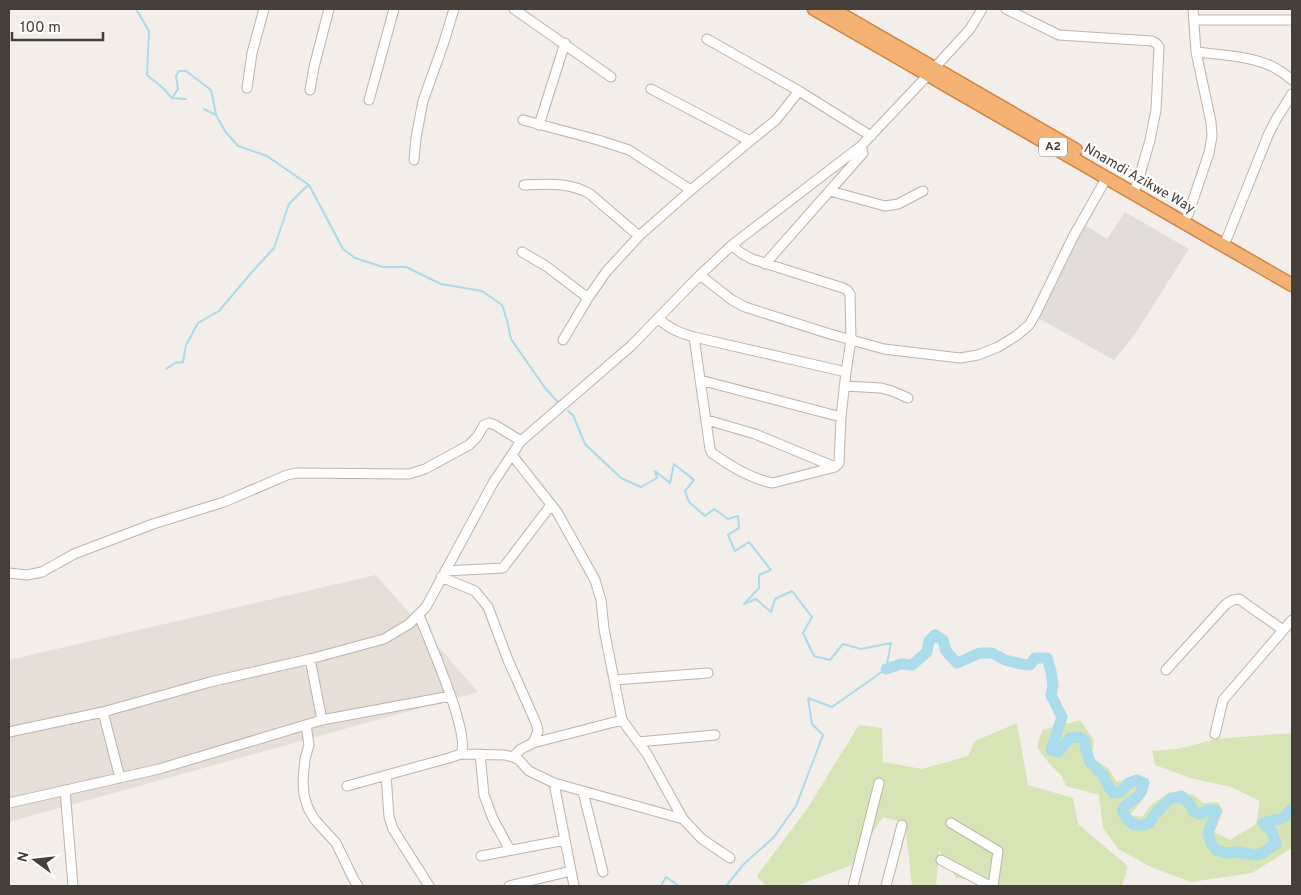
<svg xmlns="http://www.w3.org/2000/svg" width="1301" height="895" viewBox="0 0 1301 895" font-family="Overpass,sans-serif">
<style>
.residential{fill:#e6dfd7}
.industrial{fill:#e2ddda}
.green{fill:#d7e4b5}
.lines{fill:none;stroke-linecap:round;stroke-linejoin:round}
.stream{stroke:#aadceb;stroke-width:2}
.river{stroke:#aadceb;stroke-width:11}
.minor-casing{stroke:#beb4ac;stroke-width:11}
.highway-casing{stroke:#d18444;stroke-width:15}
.minor{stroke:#fff;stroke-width:9}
.highway{stroke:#f3b274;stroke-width:12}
.labels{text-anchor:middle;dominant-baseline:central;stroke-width:5;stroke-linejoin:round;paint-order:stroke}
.shield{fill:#fff;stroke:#7e7874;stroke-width:1}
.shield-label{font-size:12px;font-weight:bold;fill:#463e38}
.street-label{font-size:14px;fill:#463e38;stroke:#fff}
</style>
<rect width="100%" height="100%" fill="#f3eee9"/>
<path class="residential" d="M376,575L478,692L9,822V660Z"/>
<path class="industrial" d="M1125,212L1189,249L1135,334L1114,360L1038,318L1066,255L1085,225L1107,239Z"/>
<path class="green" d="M1080,720L1094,740L1092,758L1108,768L1117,782L1130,777L1148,778V791L1138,806L1130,815L1142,817L1151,805L1170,792L1192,794L1203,803L1218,802L1223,811L1214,832L1230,840L1256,824L1260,801L1231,787L1190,778L1155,765L1152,751L1178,749L1216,739L1292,733V848L1252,873L1191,882L1151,867L1118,849L1103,828L1099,795L1066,786L1062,776L1051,766L1037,747L1042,730Z
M1017,723L1028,785L1073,798L1078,824L1128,866L1122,886H994L993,882L956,878L939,850L936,886H912L905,823L883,817L852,865L796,886H766L757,876L807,809L859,725L882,728L883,762L922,769L968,756L975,741Z"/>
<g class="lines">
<path class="stream" d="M136,9L149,31L147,75L163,88L172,98L186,99
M172,98L178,89L176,76L179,71H186L211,90L216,114
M204,109L216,115L225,131L238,146L267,156L309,185L343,249L355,258L383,267H406L441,284L482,291L502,305L507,320L511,339L545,388L558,402
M166,369L175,363L183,362L186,345L198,323L219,311L252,272L274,248L289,204L308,185
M568,411L573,415L585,444L621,478L641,487L657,478L655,471L670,483L674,464L694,480L685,491L689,502L705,516L714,509L728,519L738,516L739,528L728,535L735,551L749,542L771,570L759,575V588L744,604L756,599L771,612L775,599L792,591L812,617L803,633L814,656L830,660L843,644L861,649L891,643L886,669L832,707L808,698L812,724L823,735L796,806L774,837L744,864L726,886
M661,886L666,877L679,886"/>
<path class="river" d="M886,669L901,664L912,665L927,652L929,641L935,635L943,640L946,651L957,663L980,653H992L1005,660L1021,664L1030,665L1035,658H1047L1051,671L1053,686L1051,695L1062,717L1051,750L1058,752L1070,738L1079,737L1085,741L1086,751L1090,762L1103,775L1108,786L1114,793L1121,792L1129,783L1137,780L1144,783C1139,803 1131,797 1122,810L1126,818L1134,825H1144L1150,823L1154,815L1170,799L1181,796L1189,803L1193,811L1200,814L1210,809L1216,811L1208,834L1211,843L1216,850L1227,853L1237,852L1256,855L1263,853L1276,844L1272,832L1263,823L1283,818L1292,809"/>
<defs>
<path id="minor" d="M514,9L611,77
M1006,9L1059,35L1152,41L1157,44L1159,47L1156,110L1150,140L1137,185L1133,192
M1194,20H1292
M707,39L799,91L871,136
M1196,52C1222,55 1258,56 1280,71C1284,73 1288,77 1292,80
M247,88L252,53L264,9
M651,89L750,141L776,120L799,91
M310,90L314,67L329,9
M369,100L394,9
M523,120L598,140L629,150L691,190
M539,125L565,43
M414,160L416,138L423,101L443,45L454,9
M524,185C547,184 569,182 590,194L639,236
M830,191L885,206L898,204L923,191
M1188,215L1209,153L1212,136L1211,122L1196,52L1193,9
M1227,238L1269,133L1277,118L1292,94
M522,252L546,266L588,298
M765,264L863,153L861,146
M700,275L732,300L745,307L830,334L884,349L960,358L978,355L998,347L1016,336L1029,325L1035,315L1073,237L1107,177
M658,318C669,329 680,333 694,337L846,372
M694,337L710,449L712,453C730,466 751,479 773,483L835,467L839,463L841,417L846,372L851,340L850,294L847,290L843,288L752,259L741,253L732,245
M563,340L588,298L606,272L639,236L691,190L750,141
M700,380L841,417
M844,386L881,388L892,391L908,398
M707,420L755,434L835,467
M512,455L557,512L595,580L601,600L604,629L622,720L647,754L683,819L702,839L730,858
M445,571L503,568L551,505
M9,573L27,575L42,572L74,554L153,524L224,502L287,475L296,473L409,474L425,469L469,445L477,437L484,425L489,423L495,425L521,441
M441,577L475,591L488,607L508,660L536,723L538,731L533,743L521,749L513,757
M419,615C428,639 471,734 461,754
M310,659L322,720
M1166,670L1226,604L1233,600L1239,599L1283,630
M614,680L708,673
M103,712L120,778
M306,725L309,745L305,759L303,781L304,795L308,808L315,820L336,843L354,880L358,886
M9,732L103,712L210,682L310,659L384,639L409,624L426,607L493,483L521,441L631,346L700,275L732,245L861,146L928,75L970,29L982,9
M1215,734L1223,700L1292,620
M638,742L715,735
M533,743L622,720
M480,754L484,795L493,819L510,850
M386,775L389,817L393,829L429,886
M554,783L574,886
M347,786L449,758L461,754L505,755L513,757L519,760L529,771L554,783L683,819
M65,790L73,886
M583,792L603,872
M9,803L159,769L322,720L451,696
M951,823L998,851L993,886
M481,856L565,840
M941,860L990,886
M509,886L571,871
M853,886L879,783
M886,886L902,825"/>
<path id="highway" d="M814,9L1292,285
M832,9L1076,150"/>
</defs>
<use href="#minor" class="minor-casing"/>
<use href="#highway" class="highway-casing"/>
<use href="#minor" class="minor"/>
<use href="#highway" class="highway"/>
</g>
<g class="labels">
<rect class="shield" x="1039" y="137.5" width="28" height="19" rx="4"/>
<g class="shield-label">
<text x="1053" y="147">A2</text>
</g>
<g class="street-label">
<text transform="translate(1139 179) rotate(30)">Nnamdi Azikwe Way</text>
</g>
</g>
<rect width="1301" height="895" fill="none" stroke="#463e38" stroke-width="20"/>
<g transform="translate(35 860) rotate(285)" stroke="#ffffff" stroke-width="4" paint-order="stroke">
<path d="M0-4L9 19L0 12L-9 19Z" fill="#463e38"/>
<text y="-8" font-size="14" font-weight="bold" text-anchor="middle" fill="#463e38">N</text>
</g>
<path d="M12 32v8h91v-8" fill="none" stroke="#463e38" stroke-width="2.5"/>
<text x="20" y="32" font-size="15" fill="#463e38" stroke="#ffffff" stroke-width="4" paint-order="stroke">100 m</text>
</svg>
